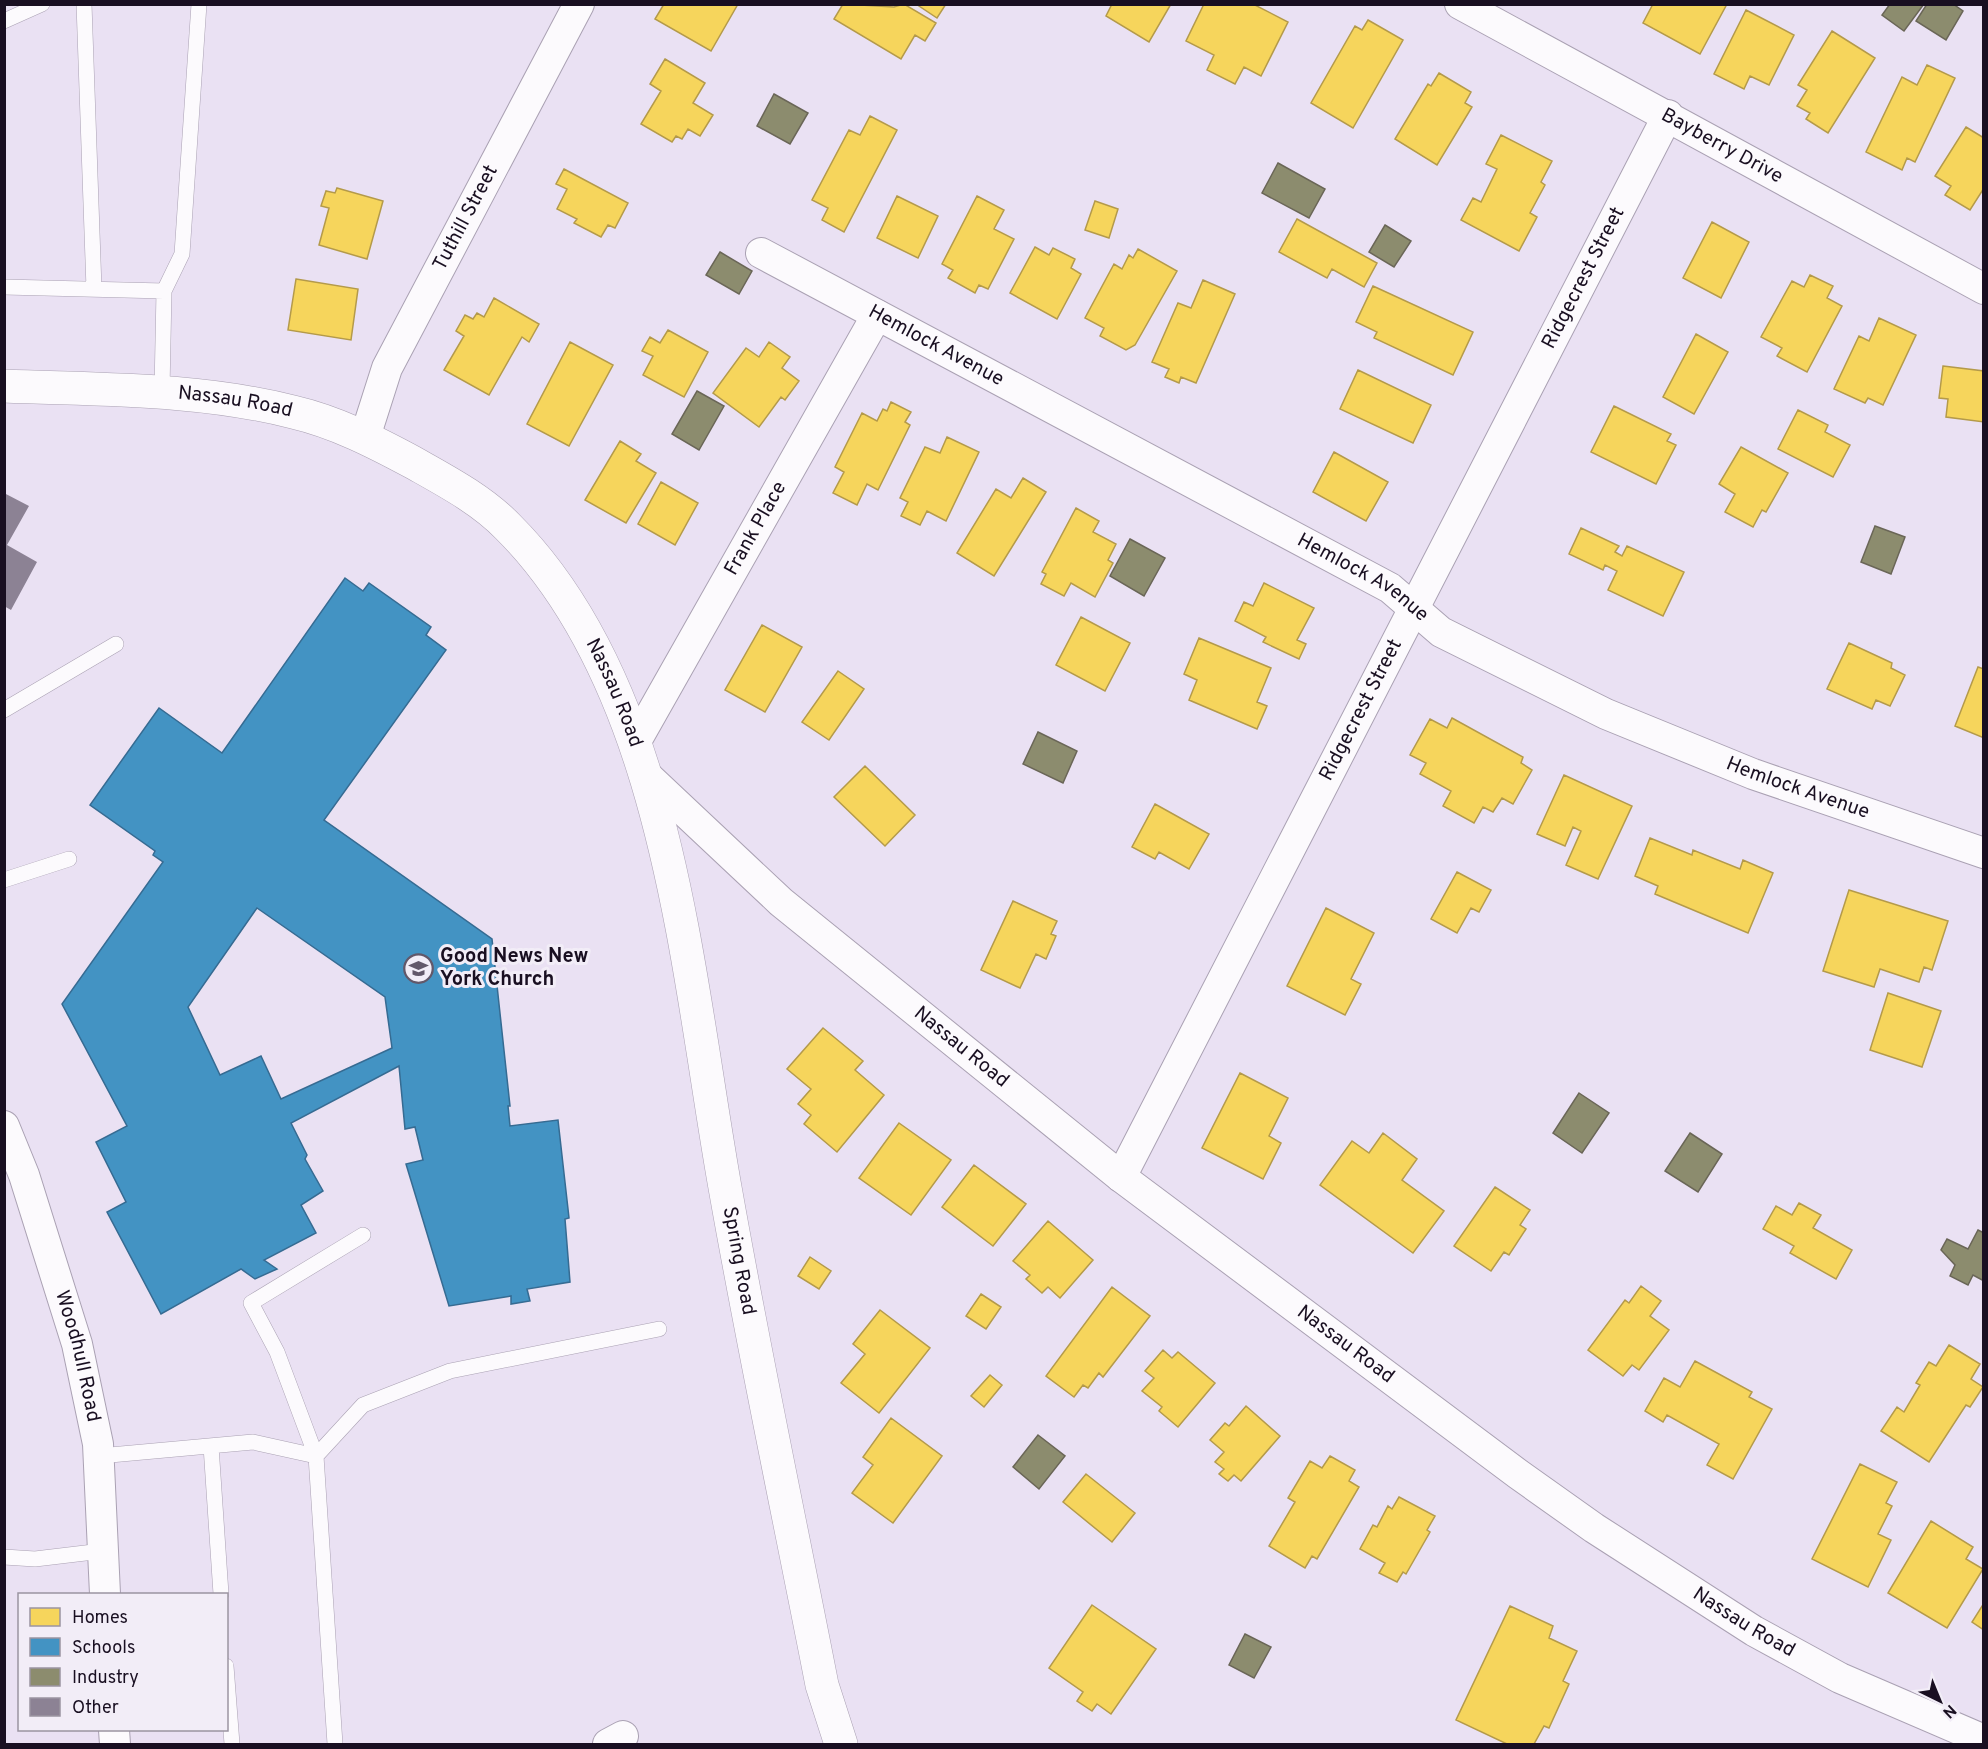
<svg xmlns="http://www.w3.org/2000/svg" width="1988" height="1749" viewBox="0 0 1988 1749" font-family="Overpass,sans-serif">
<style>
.homes{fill:#f6d55c;stroke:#b49a4a;stroke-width:1.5}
.schools{fill:#4393c3;stroke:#366b92;stroke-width:1.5;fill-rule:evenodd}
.industry{fill:#8c8c6e;stroke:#6a6657;stroke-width:1.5}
.building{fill:#8c8294}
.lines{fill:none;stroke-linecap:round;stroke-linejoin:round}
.service-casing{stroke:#aaa1b3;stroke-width:16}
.minor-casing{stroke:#aaa1b3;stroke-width:32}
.secondary-casing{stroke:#aaa1b3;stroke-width:34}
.service{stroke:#fcfafd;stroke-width:15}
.minor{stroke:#fcfafd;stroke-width:30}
.secondary{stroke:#fcfafd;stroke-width:33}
.labels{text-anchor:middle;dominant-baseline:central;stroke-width:6;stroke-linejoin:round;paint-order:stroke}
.street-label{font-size:20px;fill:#190f21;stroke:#f2edf7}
.poi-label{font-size:20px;font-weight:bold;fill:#190f21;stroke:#f2edf7;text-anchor:start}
</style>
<rect width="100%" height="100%" fill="#eae1f3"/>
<path class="homes" d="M664,4H738L711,51L655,19Z
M843,4L894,7L904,4L936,23L925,41L915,35L901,59L834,19Z
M916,4H946L937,18Z
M1112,4H1171L1149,42L1106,16Z
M1204,4H1253L1288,22L1261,76L1244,67L1235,84L1207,70L1214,55L1186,41Z
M1653,4H1727L1700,54L1643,23Z
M1746,10L1794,35L1769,85L1750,76L1744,89L1714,74Z
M1368,20L1403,40L1353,128L1311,103L1355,26L1362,30Z
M1832,31L1875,58L1828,133L1806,119L1810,113L1797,106L1807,90L1798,85Z
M665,59L705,83L693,103L713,115L700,136L688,129L682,139L676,136L672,142L641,124L661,91L650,84Z
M1927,65L1955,78L1915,162L1907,158L1902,170L1866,152L1902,77L1917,85Z
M1439,73L1471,92L1465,103L1472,107L1437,165L1395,139L1428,84L1431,86Z
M870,116L897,130L844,232L822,220L828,208L812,200L849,130L860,135Z
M1966,127L1984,138V188L1970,210L1945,195L1951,186L1935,176Z
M1501,135L1552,161L1541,182L1545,185L1530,213L1537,217L1519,251L1461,220L1473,198L1481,202L1497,169L1486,164Z
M564,169L628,203L615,228L608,225L601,237L574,223L577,219L557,209L567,189L556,184Z
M337,188L383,201L367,259L319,245L329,208L321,206L326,191L335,193Z
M897,196L938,216L918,258L877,238Z
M977,196L1004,210L994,229L1014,239L988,289L979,285L975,293L948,278L953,270L942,264Z
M1095,201L1118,209L1109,238L1085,230Z
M1297,219L1377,263L1364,287L1332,269L1327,278L1279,252Z
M1712,222L1749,242L1721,298L1683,278Z
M1035,247L1049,255L1053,248L1075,259L1071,268L1081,274L1057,319L1010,293Z
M1138,249L1177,271L1135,345L1126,350L1100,336L1104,328L1085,318L1114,264L1122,269L1129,255L1133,258Z
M1810,275L1833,286L1827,298L1842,306L1807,372L1777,356L1782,348L1761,337L1792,281L1804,287Z
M296,279L358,289L351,340L288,330Z
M1203,280L1235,294L1196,383L1181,377L1179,383L1165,377L1169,369L1152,362L1178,303L1191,308Z
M1373,286L1473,332L1453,375L1374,338L1377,332L1356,322Z
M494,298L539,324L529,342L522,337L489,395L444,370L464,336L456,331L465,315L473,319L477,313L484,317Z
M1879,318L1916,335L1883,405L1868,398L1865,403L1834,389L1859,336L1869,341Z
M668,330L708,352L684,397L643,375L653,356L642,351L650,337L660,343Z
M1696,334L1728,352L1694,414L1663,397Z
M570,342L613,365L569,446L527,424Z
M769,342L790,357L782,368L799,381L785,400L781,397L759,427L713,393L746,348L759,357Z
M1943,366L1984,371V422L1946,417L1948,399L1939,398Z
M1358,370L1431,405L1413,443L1340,409Z
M891,402L911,412L905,422L910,425L878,490L867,484L857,505L833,493L844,472L835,467L862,413L877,421L883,409L887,411Z
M1614,406L1671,434L1667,441L1676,445L1656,484L1591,452Z
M1798,410L1828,425L1825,432L1850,445L1833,477L1778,449Z
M947,437L979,452L946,521L927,511L920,525L901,516L908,502L900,498L925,447L940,453Z
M620,441L641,454L636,461L656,473L626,523L585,500Z
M1741,447L1788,473L1766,512L1762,510L1753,527L1725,512L1735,494L1719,484Z
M1334,452L1388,482L1366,521L1313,492Z
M1023,478L1046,492L994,576L957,553L996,489L1011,498Z
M661,482L698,503L675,545L638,524Z
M1076,508L1099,521L1093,532L1116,544L1108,560L1113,563L1095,597L1071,583L1064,596L1041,584L1046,574L1042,572Z
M1581,528L1619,546L1615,552L1622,556L1627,546L1684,572L1663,616L1608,590L1617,571L1605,565L1603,570L1569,554Z
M1264,583L1314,608L1297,640L1306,644L1299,659L1263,642L1266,637L1235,621L1244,602L1253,606Z
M1081,617L1130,643L1105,691L1056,665Z
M762,625L802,647L765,712L725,690Z
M1199,638L1271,668L1257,702L1267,706L1257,729L1189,700L1197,680L1184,674Z
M1849,643L1892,663L1891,668L1905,675L1890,706L1876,700L1872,709L1827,689Z
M1978,667L1984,669V738L1955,726Z
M838,671L864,689L829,740L802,722Z
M1452,718L1523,757L1521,763L1532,770L1513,804L1502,798L1493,812L1483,807L1474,823L1443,806L1451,791L1420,774L1426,763L1410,755L1430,719L1447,728Z
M865,766L915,815L885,846L834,797Z
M1564,775L1632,806L1598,879L1566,865L1581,831L1573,827L1565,846L1537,834Z
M1155,804L1209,834L1189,869L1159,852L1155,859L1132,847Z
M1650,838L1692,855L1693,850L1740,869L1743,860L1773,873L1748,933L1655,894L1658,886L1635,876Z
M1457,872L1491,890L1479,912L1471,908L1457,933L1431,919Z
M1849,890L1948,921L1932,970L1924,967L1919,982L1880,969L1874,987L1823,971Z
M1013,901L1057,921L1051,934L1056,936L1046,959L1036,954L1020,988L981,970Z
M1326,908L1374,933L1351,979L1361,984L1345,1015L1287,986Z
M1888,993L1941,1011L1922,1067L1870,1050Z
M823,1028L863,1061L855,1070L884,1095L837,1152L804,1124L811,1115L798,1104L811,1089L787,1069Z
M1240,1073L1288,1098L1269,1136L1281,1143L1263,1179L1202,1148Z
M899,1123L951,1160L911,1215L859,1178Z
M1383,1133L1417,1159L1402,1180L1444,1211L1413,1253L1320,1185L1352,1141L1369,1153Z
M974,1165L1026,1204L993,1246L942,1207Z
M1495,1187L1530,1210L1520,1225L1526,1229L1509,1255L1504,1252L1491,1271L1454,1246Z
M1799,1203L1821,1215L1813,1228L1852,1250L1836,1279L1790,1253L1794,1246L1763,1229L1776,1206L1792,1215Z
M1048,1221L1093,1260L1060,1298L1048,1287L1042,1293L1026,1279L1030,1275L1013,1261Z
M810,1257L831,1271L819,1289L798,1276Z
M1641,1286L1661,1301L1650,1316L1669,1330L1639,1370L1632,1365L1623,1376L1588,1350L1625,1300L1629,1303Z
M1112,1287L1150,1316L1103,1377L1099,1373L1088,1388L1083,1385L1074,1397L1046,1376Z
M981,1294L1001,1307L986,1329L966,1316Z
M880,1310L930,1348L879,1413L841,1383L865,1354L853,1344Z
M1949,1345L1980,1364L1971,1379L1983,1387L1970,1407L1966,1405L1929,1462L1881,1431L1897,1407L1904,1412L1920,1385L1916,1383L1929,1362L1936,1366Z
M1163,1350L1172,1358L1178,1352L1215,1383L1178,1427L1159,1411L1162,1407L1142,1391L1154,1378L1145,1371Z
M1695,1361L1752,1392L1749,1397L1772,1409L1733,1479L1707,1465L1719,1444L1667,1415L1663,1422L1645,1411L1664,1378L1680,1387Z
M990,1375L1002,1385L984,1407L971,1396Z
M1246,1406L1280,1436L1241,1481L1234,1475L1228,1481L1219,1474L1224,1469L1215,1462L1224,1452L1210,1440L1225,1423L1229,1426Z
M891,1418L942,1456L893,1523L852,1493L873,1465L863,1457Z
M1330,1456L1355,1470L1349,1481L1359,1487L1317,1559L1312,1556L1305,1568L1269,1546L1295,1502L1288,1498L1310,1461L1322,1468Z
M1860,1464L1897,1482L1886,1503L1892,1506L1878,1534L1891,1540L1868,1587L1812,1559Z
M1086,1474L1135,1513L1112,1542L1063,1502Z
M1399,1497L1435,1516L1427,1530L1430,1532L1406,1574L1403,1572L1397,1582L1379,1573L1385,1563L1360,1549L1373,1525L1377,1527L1388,1506L1392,1509Z
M1931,1521L1973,1547L1966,1559L1983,1569L1947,1628L1888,1593Z
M1984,1603V1630L1972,1622Z
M1092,1605L1156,1649L1111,1714L1097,1704L1092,1711L1077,1701L1083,1692L1049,1668Z
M1510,1606L1553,1626L1549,1638L1577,1651L1563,1681L1569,1684L1549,1728L1544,1726L1534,1744H1507L1456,1720Z"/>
<path class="schools" d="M345,578L363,591L369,583L431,627L426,635L446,650L324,820L492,939L510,1106H508L510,1126L558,1120L569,1218L565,1219L570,1282L527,1289L530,1301L511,1304V1296L449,1306L406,1164L423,1160L415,1127L405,1129L399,1066L291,1123L307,1155L305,1159L323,1191L301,1205L316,1233L264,1260L277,1269L255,1279L241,1269L161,1314L107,1212L126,1202L96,1142L127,1126L62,1004L163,862L153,855L155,851L90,805L159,708L222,753ZM257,908L385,997L392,1048L281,1099L261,1056L220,1075L188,1007Z"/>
<path class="industry" d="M1890,4H1924L1904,31L1882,15Z
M1927,4H1953L1963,11L1946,40L1916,21Z
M774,94L808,113L790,144L757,126Z
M1278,163L1325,189L1309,218L1262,193Z
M1385,225L1411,241L1394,267L1369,252Z
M720,252L752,271L739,294L706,275Z
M697,391L724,406L699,450L672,434Z
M1875,526L1905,537L1891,574L1861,562Z
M1130,539L1165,558L1144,596L1110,576Z
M1038,732L1077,751L1063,783L1023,764Z
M1579,1093L1609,1113L1582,1153L1553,1133Z
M1690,1133L1722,1154L1698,1192L1665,1171Z
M1978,1230L1984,1233V1281L1973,1275L1968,1285L1950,1276L1955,1265L1941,1250L1947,1239L1968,1249Z
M1038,1435L1065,1456L1039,1489L1013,1467Z
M1245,1634L1271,1647L1254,1678L1229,1665Z"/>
<path class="building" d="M4,493L29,506L7,545L37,562L11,610L4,606Z"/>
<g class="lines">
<defs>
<path id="service" d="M84,4L94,289
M4,21L42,4
M4,287L164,291
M162,390L164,291L182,254L199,4
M4,710L116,644
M4,880L69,859
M211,1446L221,1594
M99,1456L253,1442L316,1456
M316,1456L277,1352L251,1303L363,1235
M4,1557L35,1559L102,1551
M226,1666L232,1744
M335,1744L316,1456L363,1405L450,1371L659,1329"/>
<g id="minor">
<path id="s1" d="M1460,4L1984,289"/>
<path id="s2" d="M761,253L1390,588L1441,632L1606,714L1753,774L1984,853"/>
<path id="s3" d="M365,437L387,368L579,4"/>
<path id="s4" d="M636,741L877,315"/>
<path id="s5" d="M648,777L781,902L1121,1177L1518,1474L1594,1528L1754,1631L1840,1678L1984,1740"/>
<path id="s6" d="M4,1126L24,1175L77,1344L98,1444L105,1594"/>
<path id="s7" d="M1121,1177L1668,115"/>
<path d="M114,1730L115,1744"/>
<path d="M608,1744L623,1736"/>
</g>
<g id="secondary">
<path id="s8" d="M4,386C101,390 198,388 293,412C336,422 375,442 414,463C446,481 482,500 508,527C670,689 687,978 726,1193C755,1357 790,1521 822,1685L841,1744"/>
</g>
</defs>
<use href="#service" class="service-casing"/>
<use href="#minor" class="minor-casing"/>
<use href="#secondary" class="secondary-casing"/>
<use href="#service" class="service"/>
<use href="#minor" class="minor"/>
<use href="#secondary" class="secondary"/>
</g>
<defs>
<symbol id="school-ring" viewBox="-11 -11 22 22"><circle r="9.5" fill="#f2edf7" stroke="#62586a" stroke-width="1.5"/><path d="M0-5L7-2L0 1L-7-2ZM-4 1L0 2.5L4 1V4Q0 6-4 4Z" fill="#62586a"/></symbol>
</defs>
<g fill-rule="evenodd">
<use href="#school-ring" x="402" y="952" width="33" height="33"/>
</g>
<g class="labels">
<g class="street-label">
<text stroke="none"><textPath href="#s1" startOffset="298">Bayberry Drive</textPath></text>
<text stroke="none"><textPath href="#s3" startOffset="242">Tuthill Street</textPath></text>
<text stroke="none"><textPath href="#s7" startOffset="1011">Ridgecrest Street</textPath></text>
<text stroke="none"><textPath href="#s2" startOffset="198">Hemlock Avenue</textPath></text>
<text stroke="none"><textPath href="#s8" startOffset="232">Nassau Road</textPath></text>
<text stroke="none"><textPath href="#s4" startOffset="244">Frank Place</textPath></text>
<text stroke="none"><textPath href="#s2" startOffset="684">Hemlock Avenue</textPath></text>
<text stroke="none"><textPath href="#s8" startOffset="735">Nassau Road</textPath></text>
<text stroke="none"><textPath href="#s7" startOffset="525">Ridgecrest Street</textPath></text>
<text stroke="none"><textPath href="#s2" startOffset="1170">Hemlock Avenue</textPath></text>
<text stroke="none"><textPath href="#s5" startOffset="414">Nassau Road</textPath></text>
<text stroke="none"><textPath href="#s8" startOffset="1318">Spring Road</textPath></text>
<text stroke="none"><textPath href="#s5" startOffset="900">Nassau Road</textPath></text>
<text stroke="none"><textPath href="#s6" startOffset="242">Woodhull Road</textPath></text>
<text stroke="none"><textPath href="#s5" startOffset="1386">Nassau Road</textPath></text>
</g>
<g class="poi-label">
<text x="440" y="957">Good News New<tspan x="440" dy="23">York Church</tspan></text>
</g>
</g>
<rect width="1988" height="1749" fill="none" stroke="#190f21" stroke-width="12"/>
<rect x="18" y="1593" width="210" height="138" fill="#f2edf7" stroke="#9b94a1" stroke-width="1.5"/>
<rect x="30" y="1608" width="30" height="18" fill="#f6d55c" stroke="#9b94a1" stroke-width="1.5"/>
<text x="72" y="1623" font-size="18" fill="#190f21">Homes</text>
<rect x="30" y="1638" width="30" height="18" fill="#4393c3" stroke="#9b94a1" stroke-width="1.5"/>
<text x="72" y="1653" font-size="18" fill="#190f21">Schools</text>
<rect x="30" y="1668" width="30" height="18" fill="#8c8c6e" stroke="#9b94a1" stroke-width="1.5"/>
<text x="72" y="1683" font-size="18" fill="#190f21">Industry</text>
<rect x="30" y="1698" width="30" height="18" fill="#8c8294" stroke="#9b94a1" stroke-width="1.5"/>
<text x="72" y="1713" font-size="18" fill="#190f21">Other</text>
<g transform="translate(1940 1701) rotate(137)" stroke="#f2edf7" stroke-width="4.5" paint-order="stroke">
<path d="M0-4.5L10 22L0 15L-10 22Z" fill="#190f21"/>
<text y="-9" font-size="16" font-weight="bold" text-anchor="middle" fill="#190f21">N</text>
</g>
</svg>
